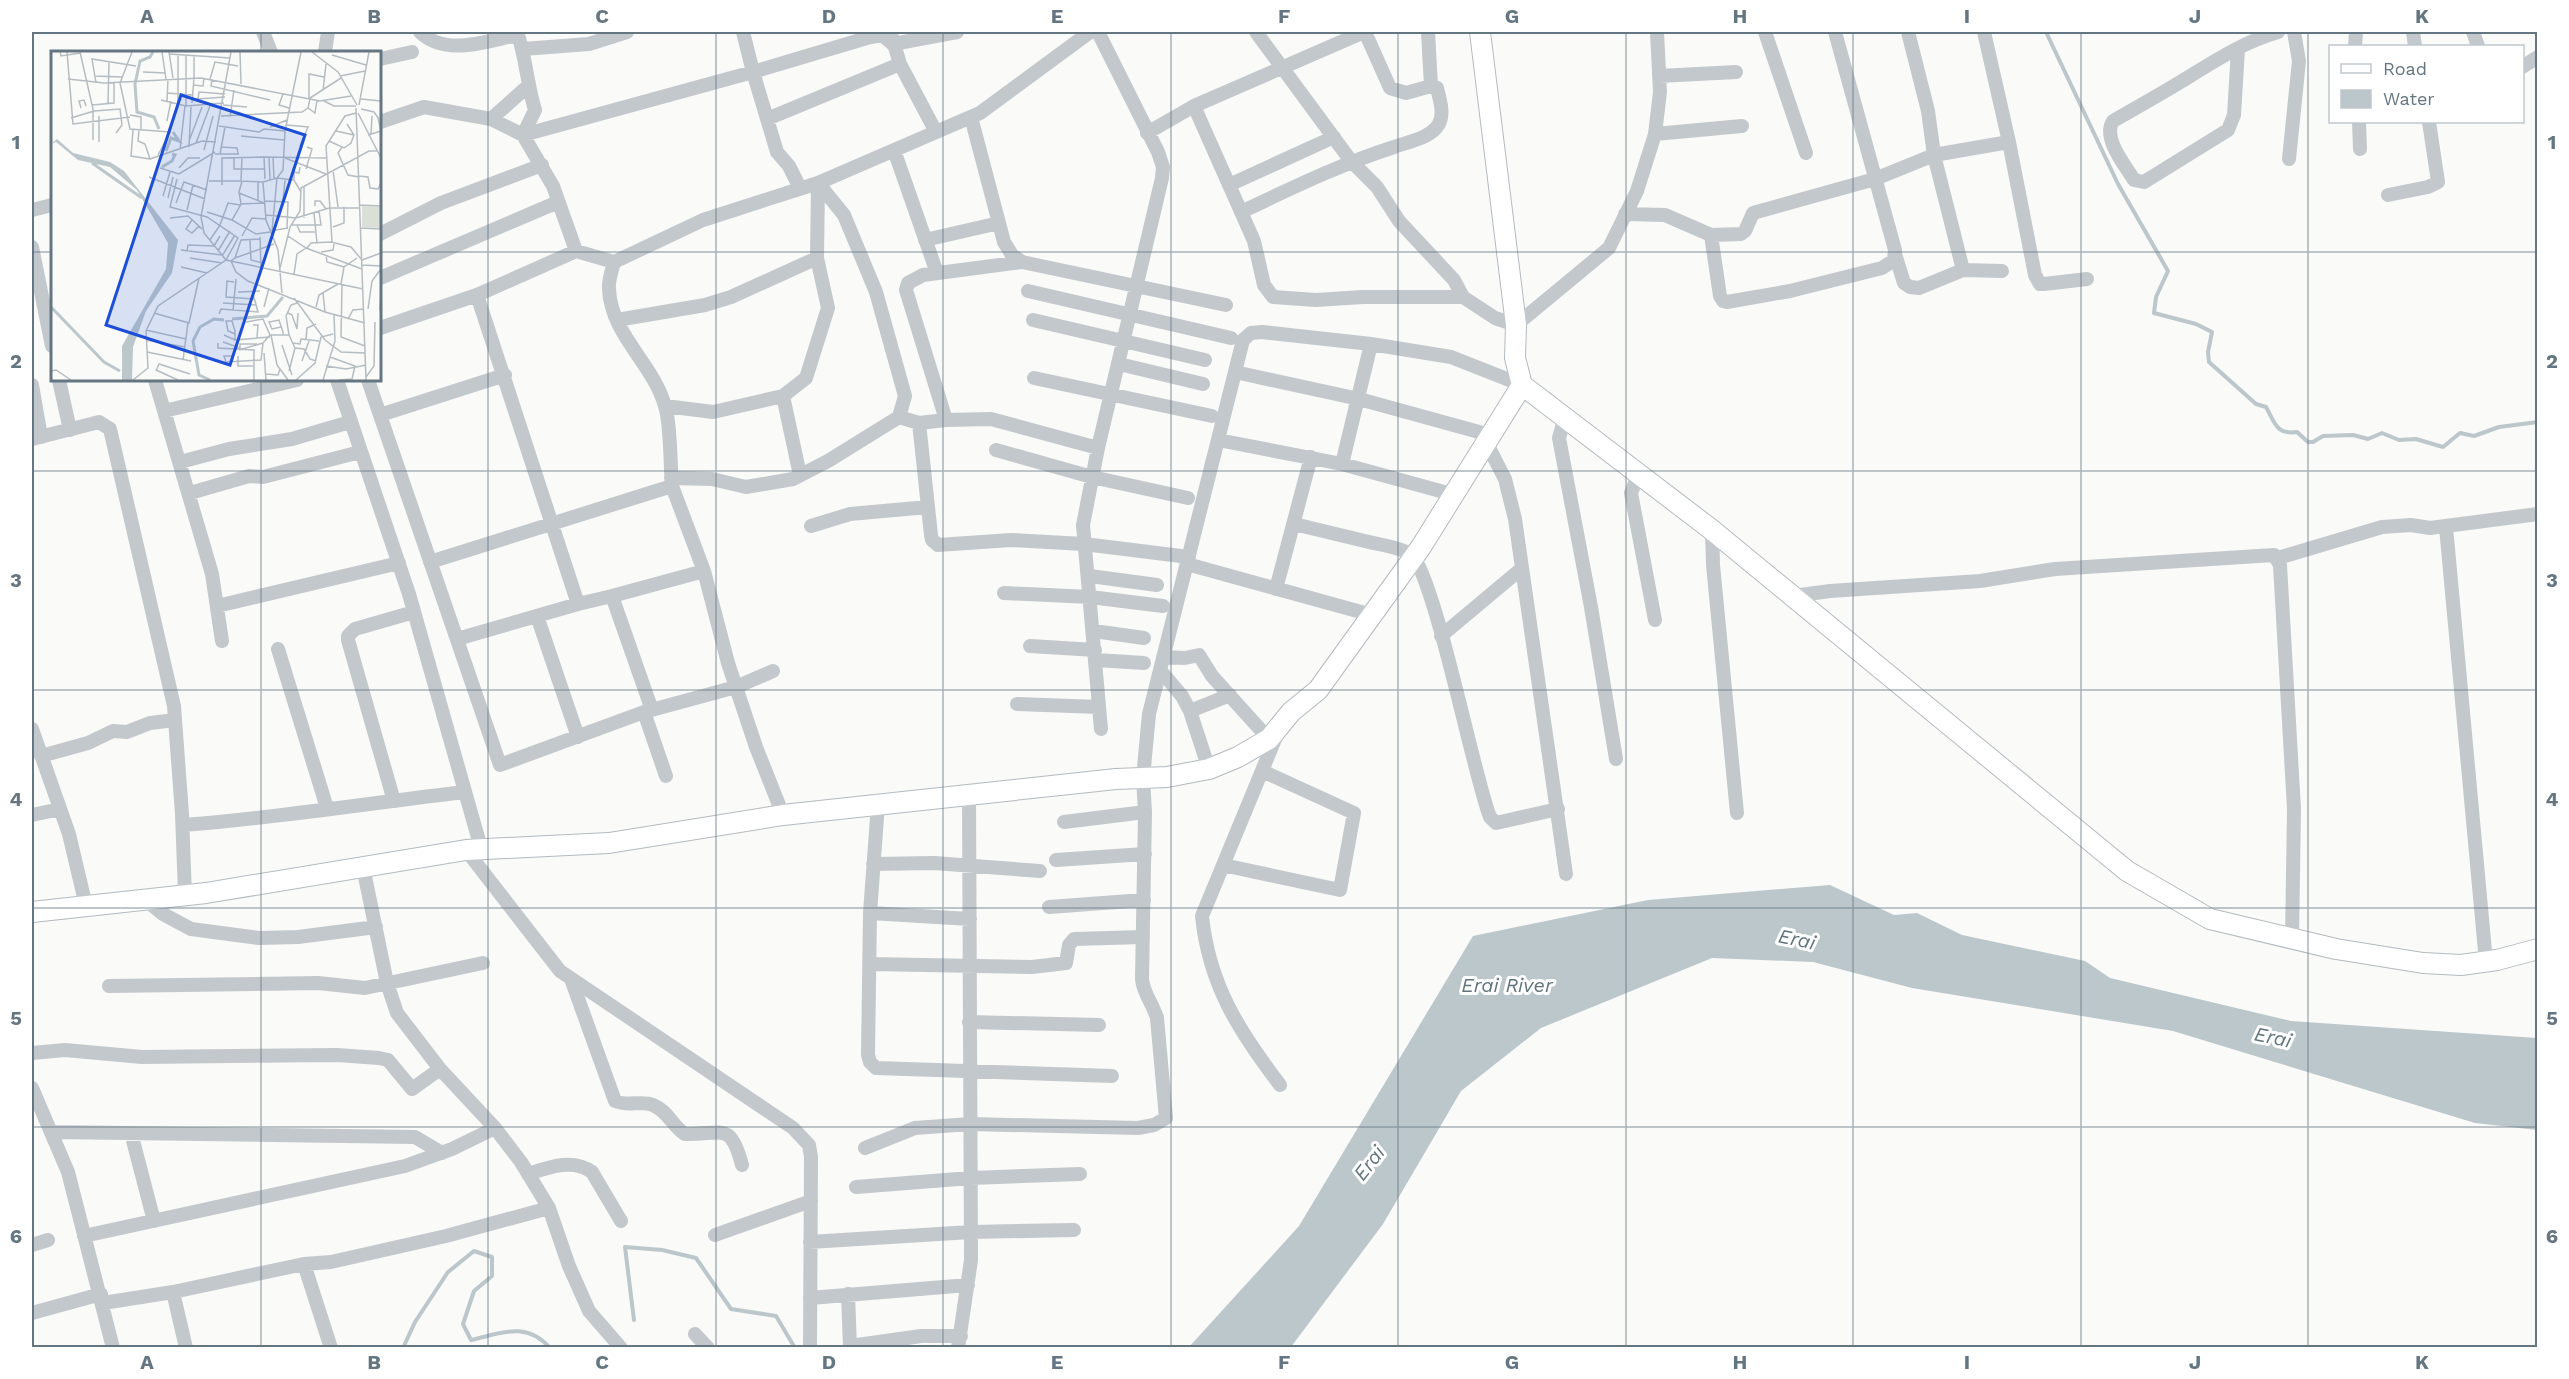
<svg xmlns="http://www.w3.org/2000/svg" width="2569" height="1379" viewBox="0 0 2569 1379" font-family="'Work Sans',sans-serif">
<style>
.water{fill:#bbc7cb}
.lines{fill:none;stroke-linecap:round;stroke-linejoin:round}
.stream{stroke:#bbc7cb;stroke-width:4}
.secondary-casing{stroke:#b3babf;stroke-width:22}
.street{stroke:#c3c8cc;stroke-width:14}
.secondary{stroke:#fff;stroke-width:20}
.grid{fill:none;stroke:#657683;stroke-width:1.5;stroke-opacity:0.55}
.labels{text-anchor:middle;dominant-baseline:central;stroke-width:6;stroke-linejoin:round;paint-order:stroke}
.water-label{font-size:20px;font-style:italic;fill:#60757c;stroke:#fff}
.inset-river{fill:none;stroke:#bbc7cb;stroke-width:3}
.inset-road{fill:none;stroke:#b5bdc2;stroke-width:1.5}
.view{fill:#1d4ed8;fill-opacity:0.15;stroke:#1d4ed8;stroke-width:3}
.inset-edge{fill:none;stroke:#657683;stroke-width:3}
.neatline{fill:none;stroke:#657683;stroke-width:2}
.grid-label{font-size:20px;text-anchor:middle;font-weight:bold;fill:#657683}
</style>
<rect width="100%" height="100%" fill="#fafaf8"/>
<path class="water" d="M1830,885L1894,915L1917,913L1962,935L2085,961L2110,978L2291,1021L2537,1038V1130L2475,1123L2173,1031L1912,988L1813,962L1712,958L1541,1028L1461,1091L1383,1224L1291,1347H1189L1299,1226L1473,936L1648,900Z"/>
<g class="lines">
<path class="stream" d="M2046,32L2118,184L2168,271L2156,297L2154,313L2196,324L2212,332L2208,352L2209,362L2256,404L2266,407C2275,423 2276,435 2297,432L2308,442H2313L2323,436L2353,435L2368,439L2382,433L2399,440L2416,439L2443,447L2460,433L2474,436L2499,427L2538,422
M634,1320L625,1247L662,1250L696,1258L731,1309L776,1316L795,1348
M403,1348L415,1322L448,1272L474,1251L492,1257V1276L474,1291L463,1324L471,1340C502,1333 526,1321 550,1348"/>
<defs>
<path id="secondary" d="M1480,32L1516,325L1515,358L1522,385L1712,530L2127,871L2210,919L2336,949L2423,963L2461,965L2497,960L2538,949
M32,912L206,893L466,850L609,843L783,815L1116,779L1167,777L1209,769L1238,757L1269,739L1291,712L1318,690L1421,547L1522,385"/>
</defs>
<use href="#secondary" class="secondary-casing"/>
<path class="street" d="M263,32L271,52
M420,32C446,57 486,41 518,35
M517,32C526,57 527,84 535,110L523,135
M743,32L753,72L777,152L789,166L800,188
M1098,32L1158,152L1163,167L1162,178L1098,448
M1256,32L1351,161L1377,187L1399,221L1454,280L1463,297L1495,318L1516,325L1609,248L1637,191L1655,134L1660,92L1657,32
M1365,32L1390,88L1406,93L1431,86
M1765,32L1806,153
M1908,32L1928,111L1934,155L1963,270
M1984,32L2009,142L2035,275L2040,284H2044L2087,279
M2413,32L2415,46
M2473,32L2478,46
M892,37L900,64L936,132
M2355,46L2356,32
M523,49L589,44L627,32
M2238,49L2234,115L2228,130L2144,182L2134,180C2125,165 2102,138 2113,121C2136,108 2159,95 2182,81C2213,62 2243,42 2278,32
M325,52L328,32
M380,59L412,52
M2522,67L2538,57
M1659,76L1736,72
M1194,106L1254,241L1264,285L1273,297L1316,300L1363,297H1463
M971,117L1004,242L1012,255L1022,262L1226,305
M491,119L528,86
M767,119L900,64
M380,122L424,107L491,119L523,135L553,186L576,251L614,262L703,220L818,183L980,113L1090,32
M2359,122L2360,149
M1147,133L1194,106L1364,32
M1655,134L1742,126
M523,135L753,72L867,38L882,35L893,44L957,32
M894,150L937,273
M2289,159L2299,61L2294,32
M1229,185L1334,137
M2388,195L2428,187L2438,182L2429,122
M32,210L52,205
M1241,212C1292,188 1341,164 1394,147C1408,142 1426,139 1436,128C1446,117 1440,101 1437,88L1431,86L1428,32
M1625,214L1665,215L1711,235L1741,234L1745,231L1753,213L1875,179L1934,155L2009,142
M380,234L441,203L542,165
M1711,235L1720,296L1723,301L1727,302L1790,291L1882,268L1894,260L1895,250L1835,32
M925,240L999,223
M32,247L52,346
M1895,254L1904,283L1910,287L1919,288L1963,270L2002,271
M614,262C612,270 608,281 609,289C611,335 653,363 665,406C671,424 670,464 672,485
M380,278L558,202
M1028,291L1231,338
M617,320L705,305L731,297L817,258
M1033,320L1205,360
M380,328L477,295L576,251
M1119,364L1203,384
M1235,372L1359,399L1490,435
M1034,378L1212,416
M59,380L70,430
M155,380L212,574L222,641
M337,380L409,594L481,848
M368,380L500,765L644,712L736,687L773,671
M32,385L41,437
M665,406L713,412L783,396
M164,411L297,380
M380,415L505,375
M1565,417L1559,438L1591,607L1616,759
M946,420L906,290L908,283L923,275L1022,262
M919,423L931,535L932,540L938,545L1011,540L1084,544L1189,557
M32,439L99,422L110,429L174,706L182,814L185,895
M1218,440L1342,464L1455,495
M1486,442L1505,479L1515,519L1566,874
M996,450L1092,477L1188,498
M180,462L229,449L292,439L350,422
M1342,464L1371,344
M1639,473L1631,493L1655,620
M800,475L783,396L806,378L828,308L817,258L818,183L844,215L876,292L905,396L899,417
M671,478L712,479L746,487L793,479L828,461L899,417L919,423L946,420L991,419L1098,448L1083,525L1101,729
M190,493L249,476L263,477L360,452
M1294,524C1319,530 1344,536 1369,542C1382,545 1397,547 1409,553C1433,565 1474,778 1490,817L1496,823L1558,809
M811,526L850,514L928,507
M2446,527L2486,962
M1712,530L1713,565L1737,813
M2278,558L2382,527L2411,525L2430,528L2538,514
M430,562L672,486L704,571L728,663L756,747L783,815
M1187,564L1372,615
M1090,576L1157,585
M1276,589L1311,457
M1004,593L1090,597L1163,606
M612,596L704,571
M1793,596L1830,591L1980,581L2055,569L2274,555L2280,565L2294,809L2292,939
M578,604L612,596L652,710
M217,606L399,563
M537,616L578,737
M1094,631L1144,638
M1441,636L1521,569
M457,639L578,604L477,295
M1030,646L1095,650
M278,649L327,808
M1163,657L1185,658L1199,655L1212,676L1269,739
M1096,660L1144,663
M1160,670L1182,696L1190,711L1209,769
M1017,704L1099,707
M1190,711L1230,695
M644,712L666,776
M32,729L69,834L86,906
M1278,732L1202,916C1209,985 1239,1031 1280,1085
M41,756L88,743L113,731L127,732L150,723L175,720
M394,801L348,640V636L355,629L414,612
M878,804L870,913L868,1055L870,1062L876,1068L1112,1076
M32,815L60,809
M1064,822L1145,812
M183,825C277,818 370,803 464,792
M466,850L560,971L793,1128L809,1145L811,1157L810,1348
M1056,860L1145,854
M873,864L934,863L1040,871
M1223,865L1340,890L1354,813L1262,771
M363,867L387,983L397,1013L440,1069L495,1128L521,1162L549,1208L569,1266L589,1311L621,1348
M146,900L163,914L191,929L259,938L298,937L376,927
M1049,907L1144,900
M870,913L970,919
M870,964L1032,967L1066,963L1069,945L1074,939L1143,937
M571,979L615,1101C628,1107 641,1100 653,1105C668,1111 673,1127 685,1134C722,1135 730,1120 742,1165
M109,986L318,983L365,988L483,963
M969,1022L1099,1025
M32,1053L65,1050L142,1057L337,1055L379,1058L388,1060L412,1089L440,1069
M32,1088L68,1172L113,1348
M51,1132L415,1137L442,1153
M131,1133L154,1221
M865,1148L915,1128L970,1124L1138,1128L1154,1125L1166,1118L1157,1018C1153,1004 1143,993 1142,979L1145,812L1143,778L1149,714L1243,340L1251,333L1262,332L1371,344L1451,357L1522,385
M528,1174C549,1167 573,1158 592,1172L621,1221
M856,1187L971,1178L1080,1174
M715,1235L811,1201
M84,1236L405,1166L452,1149L495,1128
M810,1242L971,1232L1074,1230
M32,1245L48,1240
M304,1264L331,1348
M173,1292L186,1348
M848,1294L850,1348
M810,1298L968,1285
M103,1303L173,1292L304,1264L331,1262L446,1236L549,1208
M32,1313L101,1294
M695,1334L708,1348
M850,1346L921,1336H961
M958,1348L971,1260L969,795"/>
<use href="#secondary" class="secondary"/>
</g>
<path class="grid" d="M261,32V52M488,32V1348M716,32V1348M943,32V1348M1171,32V1348M1398,32V1348M1626,32V1348M1853,32V1348M2081,32V1348M2308,32V1348M32,252H52M380,252H2538M261,380V1348M32,471H2538M32,690H2538M32,908H2538M32,1127H2538"/>
<g class="labels">
<g class="water-label">
<text transform="translate(1797 939) rotate(12)">Erai</text>
<text x="1507" y="985">Erai River</text>
<text transform="translate(2273 1037) rotate(12)">Erai</text>
<text transform="translate(1369 1163) rotate(-52)">Erai</text>
</g>
</g>
<g transform="translate(51 51)">
<rect width="330" height="330" fill="#fafaf8"/>
<path d="M311,155L330,156V177L311,176Z" fill="#dadfd7"/>
<path d="M6,88L22,102L59,111L73,120L127,189L121,222L95,260L82,296L81,329H71V295L115,218L117,192L86,139L59,116L27,109L5,91L0,93Z" fill="#bbc7cb"/>
<path class="inset-river" d="M102,1L99,6L89,10L84,33L86,61L103,66L108,78M115,100L120,87L128,90L122,81M41,112L91,147M111,116L121,110L124,104L121,103M0,256L53,311L69,320M181,268L216,265L232,246M159,329L148,324L142,290L149,276L163,268L173,269"/>
<path class="inset-road" d="M9,1L10,5L29,2M16,1L22,73L79,66M29,1L42,58V89M81,1L69,32L79,78L119,81L126,55M111,1L115,28M118,1L122,27M180,1L150,166L153,182L175,209L312,238M189,1L190,33M261,1L287,21L306,54M118,3L179,7M281,4L315,14M92,21L114,22M43,25L71,26M289,25L314,20M143,27V4M17,28L53,32L150,27L269,50L300,45M159,28L164,11L187,15M161,28L160,35L219,49M45,32L41,8L85,15M142,34L152,35L153,27M272,40L275,13M116,42L142,44M232,43L228,54L238,57M174,46L147,48L148,41L174,43M259,47L290,27M258,48V23L273,26M259,48L257,57L264,62L266,49M310,48L330,50M110,49L135,55L173,52M116,50L117,28M273,50L283,55H305M127,51V4M141,52L143,27M57,53L58,10M41,54L63,52V32M172,54L196,56M308,54L318,1M135,55V4M30,57L28,50L33,49L35,55M305,57L315,329M310,58L323,61L328,68M307,62L330,107M79,64L90,66V79M170,65L251,61L257,57M179,66L183,39M20,67L43,60L69,58L71,74L65,82M116,70L120,50M235,74L258,76M168,75L208,81L213,78L234,80M219,76L236,69M82,79L80,105L99,108M88,79L87,90L94,93L99,108L151,90L165,91M285,80L303,84M320,83L321,65M317,84L330,80L327,67M190,85L233,89M138,90L151,56M278,90L293,97L300,92L303,84L296,73M48,91V65M145,92L159,55M249,95L257,76M138,96L140,56M170,96L186,97L187,103M291,96L287,102L297,124L308,126M129,98L134,55M153,99L162,65M164,103H188M169,103L174,76M107,104L119,81M183,106V118H213M218,106L219,128M222,106L223,128M234,107L275,123M109,117L128,123L164,101M128,117L137,107H149M255,118L261,98L256,96M282,119L287,156M308,125L317,126L319,137L327,138L330,132M98,126L154,148M214,128L213,106L275,107M243,129V121L248,122L249,116M158,130H190L191,106M190,130L212,131L226,127L232,119L234,80L250,1M212,131L215,169L227,199L231,242M171,134V107L213,106M253,135V167M188,142L213,152L190,153M112,145L119,121M117,147L122,126M207,150V130M213,150L237,151L236,177M232,150L234,129M125,152L133,131L156,139M309,154L330,155M264,155V150H269L275,158M136,159L142,134M156,161L181,169L190,153L188,141L191,130M263,162L266,192M215,164L245,167L278,157H309M119,167L137,165L151,178M141,169L135,178L141,182L148,175M181,169L205,183L219,181M169,174L177,152L189,154M241,174H270L268,160M246,174L249,181H264M282,176L293,172V156M310,177L330,178M219,180L237,177M221,180L226,127L243,129L250,141M191,185L201,167L215,168M237,185L255,197L311,218M209,186L210,216M159,189L169,174M199,189L200,209L212,212M281,191L275,95L294,65L305,62M223,193L184,207L180,210L185,221L197,230L274,261L314,272M256,197L260,192L280,191L300,196L311,209L330,202M130,199L171,204M136,200L137,194L163,195L169,185M167,200L179,180M270,201L282,199L283,193M275,204L276,211L293,216M171,205L184,184M139,207L171,212M184,207L190,189L209,188M311,214L330,215M130,216L156,222M229,217L239,176L249,160L250,137L318,100H326M243,223L246,203L255,197M183,231L176,230L175,246L203,248M290,233L293,216L306,207M291,234L290,286L314,295M187,241L209,240M272,242L274,261M243,247L274,289L290,301L314,302M172,252L205,254M213,256L218,237M265,256L268,244L287,233M317,258L321,230L330,218M329,259L330,240M182,260L185,228M103,262L138,272L148,227M237,262L241,264L246,278L247,262M168,263L170,258L207,261L202,243L204,232M297,268L302,259L313,258M195,271L212,268L219,284M202,274H207L206,287M230,276L221,278L218,271L228,269L232,281V283M95,279L135,288M184,283L177,280L175,270H181L184,280V289M173,284L184,289L219,286M220,284L226,314L237,329M238,284L235,265L240,254L246,252M255,288L256,277L265,273M95,289L134,296M172,291L189,297V293H206M167,292V297L203,299V329M242,292L249,293L250,288L268,290M231,294L241,324M244,297L253,298L259,308L265,310M188,299L212,292M96,301L140,310M213,302L215,329M187,305V315H202M279,306L304,315L301,328L288,329M132,309L137,272M181,310V305H173L175,311L210,309L212,292L219,284H238L244,297L238,320M251,310L258,290M275,315L295,318L315,314M105,319L127,329M0,320L5,319L20,329M105,320L108,313L139,323M215,323L227,324L229,318M315,326L323,315L324,271M82,329L97,317L95,280L107,255L175,209L187,187L156,166L119,156L126,128M245,329L264,312L270,286L282,283M272,329L284,290L283,264"/>
<path class="view" d="M130,44L254,84L179,314L55,274Z"/>
<rect width="330" height="330" class="inset-edge"/>
</g>
<rect width="2569" height="1379" fill="none" stroke="#ffffff" stroke-width="66"/>
<rect x="2329" y="45" width="195" height="78" fill="#ffffff" stroke="#c1c8cd" stroke-width="1.5"/>
<rect x="2341" y="64" width="30" height="9" fill="#ffffff" stroke="#c1c8cd" stroke-width="1.5"/>
<text x="2383" y="75" font-size="18" fill="#657683">Road</text>
<rect x="2341" y="90" width="30" height="18" fill="#bbc7cb" stroke="#c1c8cd" stroke-width="1.5"/>
<text x="2383" y="105" font-size="18" fill="#657683">Water</text>
<rect x="33" y="33" width="2503" height="1313" class="neatline"/>
<g class="grid-label">
<text x="147" y="23">A</text>
<text x="374" y="23">B</text>
<text x="602" y="23">C</text>
<text x="829" y="23">D</text>
<text x="1057" y="23">E</text>
<text x="1284" y="23">F</text>
<text x="1512" y="23">G</text>
<text x="1740" y="23">H</text>
<text x="1967" y="23">I</text>
<text x="2195" y="23">J</text>
<text x="2422" y="23">K</text>
<text x="16" y="149">1</text>
<text x="2552" y="149">1</text>
<text x="16" y="368">2</text>
<text x="2552" y="368">2</text>
<text x="16" y="587">3</text>
<text x="2552" y="587">3</text>
<text x="16" y="806">4</text>
<text x="2552" y="806">4</text>
<text x="16" y="1025">5</text>
<text x="2552" y="1025">5</text>
<text x="16" y="1243">6</text>
<text x="2552" y="1243">6</text>
<text x="147" y="1369">A</text>
<text x="374" y="1369">B</text>
<text x="602" y="1369">C</text>
<text x="829" y="1369">D</text>
<text x="1057" y="1369">E</text>
<text x="1284" y="1369">F</text>
<text x="1512" y="1369">G</text>
<text x="1740" y="1369">H</text>
<text x="1967" y="1369">I</text>
<text x="2195" y="1369">J</text>
<text x="2422" y="1369">K</text>
</g>
</svg>
